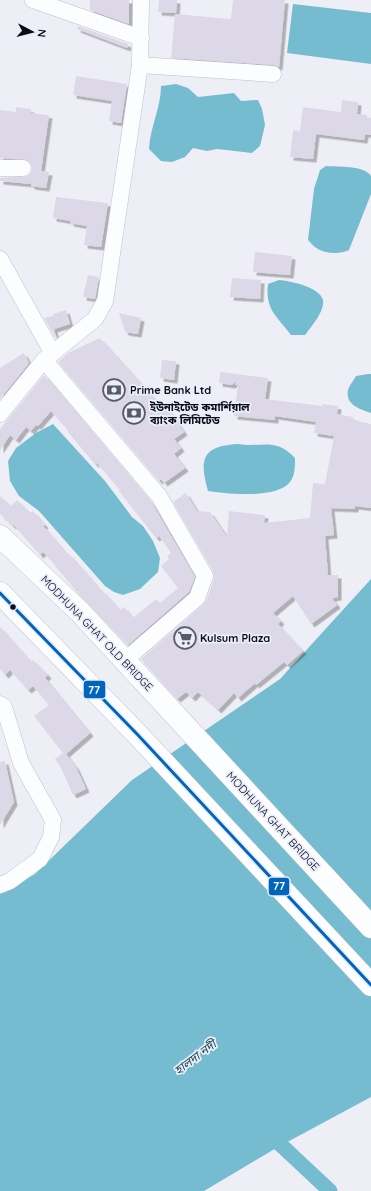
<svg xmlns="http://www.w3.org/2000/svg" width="371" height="1191" font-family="Quicksand,'Noto Sans Bengali',sans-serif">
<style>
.water{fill:#75bcd0}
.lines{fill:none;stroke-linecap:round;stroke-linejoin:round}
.canal{stroke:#75bcd0;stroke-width:15}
.building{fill:#ddd8e8;filter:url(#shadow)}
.minor-casing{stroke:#bfc0c9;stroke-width:17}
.primary-casing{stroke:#bfc0c9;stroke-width:23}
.minor{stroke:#fcfdfe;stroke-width:16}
.primary{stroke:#fcfdfe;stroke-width:22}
.bus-1-casing{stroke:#eaedfa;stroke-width:6}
.bus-1{stroke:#0065bd;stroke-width:3}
.bus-dot{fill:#090b16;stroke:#eaedfa;stroke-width:1.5}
.labels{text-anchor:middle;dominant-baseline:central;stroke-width:3.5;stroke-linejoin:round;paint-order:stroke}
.poi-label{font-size:11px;font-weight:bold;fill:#090b16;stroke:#eaedfa;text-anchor:start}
.street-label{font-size:11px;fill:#090b16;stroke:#eaedfa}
.water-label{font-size:12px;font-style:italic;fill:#1c4753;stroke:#eaedfa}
.line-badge{stroke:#eaedfa;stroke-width:1.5}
.badge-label{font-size:11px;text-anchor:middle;font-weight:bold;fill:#fff}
</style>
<defs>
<filter id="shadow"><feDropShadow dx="3.5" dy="3.5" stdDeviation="0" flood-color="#0004"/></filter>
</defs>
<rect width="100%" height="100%" fill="#eeeff6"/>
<g class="water">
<polygon points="293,4 371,13 371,64 287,53"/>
<path d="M176,84L188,88L198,97L234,93L241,101L258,100L262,109L265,125L260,146L252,153L217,149L207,151L193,148L185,157L172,162L161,161L149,149C150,127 161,108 161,86Z"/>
<path d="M326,166C338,167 364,165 371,176V194L349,250C341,254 326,254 318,249C314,247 311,243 308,240L314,189L320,170Z"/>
<path d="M279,280C290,281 320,287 323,300C325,311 311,327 305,335H291C277,316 265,310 268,284Z"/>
<path d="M368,374H371V413C360,409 345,405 348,390C349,386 354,380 356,376Z"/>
<polygon points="53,424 105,481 132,517 143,526 153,541 160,558 158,572 140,589 123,595 114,592 105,586 39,511 19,496 10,481 8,461 16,448 36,433"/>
<path d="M238,444C262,448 275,437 295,458C295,466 295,476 290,482C277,499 227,494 208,491C199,459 202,446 238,444Z"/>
<polygon points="371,579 371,1097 278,1147 204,1191 0,1191 0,894 35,874 132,780 280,679"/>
</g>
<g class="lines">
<polyline class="canal" points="266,1131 330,1191"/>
</g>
<g class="building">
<polygon points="90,0 129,0 129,24 90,10"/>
<polygon points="159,0 177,0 176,13 158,12"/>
<polygon points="233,0 285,0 279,67 274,65 171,58 175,14 231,19"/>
<polygon points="78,26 128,44 127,48 77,29"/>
<polygon points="76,76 127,84 121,123 109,121 112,101 73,95"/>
<polygon points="342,100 358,102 357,114 367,115 367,118 371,118 371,135 365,134 364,140 316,134 313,159 290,157 293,130 300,131 303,107 341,112"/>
<polygon points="16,107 31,109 30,113 49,115 41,171 49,172 46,188 31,186 31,184 0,181 0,178 27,176 31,173 32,168 31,164 27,160 0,158 0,110 16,112"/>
<polygon points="56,197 108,203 101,247 84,245 87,226 70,223 71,221 53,218"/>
<polygon points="255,252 292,256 290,275 253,272"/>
<polygon points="88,275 99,277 95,299 83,297"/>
<polygon points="232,278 261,280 260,299 230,297"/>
<polygon points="66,310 70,324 54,329 56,337 55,337 44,318 53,316 53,314"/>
<polygon points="119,313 141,318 138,334 125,332"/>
<polygon points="100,338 167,412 169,410 184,432 174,439 181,448 174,454 185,468 164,483 161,479 159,481 58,362 68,353"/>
<polygon points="24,353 29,363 0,399 0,368"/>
<polygon points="162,360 176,361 174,380 160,378"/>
<polygon points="220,372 268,378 265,399 322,406 322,404 338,406 337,414 353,417 353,420 371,424 371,508 355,506 355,509 331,508 334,535 325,536 328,575 338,575 338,597 332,598 337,605 311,624 293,596 273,613 281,621 278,624 303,651 287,665 284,662 256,685 255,683 238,698 234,693 218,710 198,692 192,698 186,692 177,699 141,659 203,605 206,601 214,579 213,571 173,502 186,493 197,511 210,512 227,537 229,511 265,515 264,523 310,518 313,483 325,484 334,436 314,433 316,422 275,416 275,420 234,416 238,385 235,385 236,381 232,385 219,383"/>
<polygon points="44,375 153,505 195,577 189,592 128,645 78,593 48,557 43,552 40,555 14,525 13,526 0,514 0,496 11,506 17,500 30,513 33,511 45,525 43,526 68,555 69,554 85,572 101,591 102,590 120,610 124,607 133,618 156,599 160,603 178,588 161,566 169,559 167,556 171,553 159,536 156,538 119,491 120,490 97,463 95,464 67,431 68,430 51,411 38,426 36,425 31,431 26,427 16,440 10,435 0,450 0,429"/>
<polygon points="0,627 31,662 33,660 48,675 45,678 90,733 66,754 76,767 86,789 73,795 61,768 55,759 63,753 34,716 49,705 33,686 28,690 10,670 5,675 0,669"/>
<polygon points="5,761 14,802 0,825 0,762"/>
</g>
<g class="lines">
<g class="minor-casing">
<g id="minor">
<polyline points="33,0 141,38"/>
<polyline points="140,65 273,74"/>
<polyline points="0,168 23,168"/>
<polyline points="0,259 52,352"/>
<polyline points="44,360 159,496 205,576 197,598 124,661"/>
<polyline points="0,414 44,360 95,319 105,301 140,65 141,0"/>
<polyline points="0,704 4,707 21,763 53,820 51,837 40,859 10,881 0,885"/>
</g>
</g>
<g class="primary-casing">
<g id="primary">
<polyline points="0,536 80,612 371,927"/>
<polyline points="0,593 137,734 371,985"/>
</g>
</g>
<use href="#minor" class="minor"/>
<use href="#primary" class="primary"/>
<g class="bus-1-casing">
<polyline id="bus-1" points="0,593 137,734 371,985"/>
</g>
<use href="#bus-1" class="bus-1"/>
</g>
<defs>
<g id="bank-ring" transform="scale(1.15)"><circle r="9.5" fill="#eaedfa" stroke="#595b64" stroke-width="1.5"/><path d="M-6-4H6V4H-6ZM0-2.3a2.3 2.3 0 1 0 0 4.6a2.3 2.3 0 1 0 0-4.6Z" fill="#595b64"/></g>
<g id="supermarket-ring" transform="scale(1.15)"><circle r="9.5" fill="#eaedfa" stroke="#595b64" stroke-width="1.5"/><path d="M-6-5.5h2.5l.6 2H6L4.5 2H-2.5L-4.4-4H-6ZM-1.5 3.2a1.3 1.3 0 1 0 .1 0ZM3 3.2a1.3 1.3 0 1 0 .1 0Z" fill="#595b64"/></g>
</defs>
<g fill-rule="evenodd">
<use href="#bank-ring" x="114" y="390"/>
<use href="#bank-ring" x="134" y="413"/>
<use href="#supermarket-ring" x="185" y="638"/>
</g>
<circle class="bus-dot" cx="13" cy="607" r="3.5"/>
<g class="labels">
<g class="poi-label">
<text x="130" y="390">Prime Bank Ltd</text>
<text x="150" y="407">ইউনাইটেড কমার্শিয়াল<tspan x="150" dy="13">ব্যাংক লিমিটেড</tspan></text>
<text x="200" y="638">Kulsum Plaza</text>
</g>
<g class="street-label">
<text transform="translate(97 633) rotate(46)">MODHUNA GHAT OLD BRIDGE</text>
<text transform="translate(273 821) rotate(47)">MODHUNA GHAT BRIDGE</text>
</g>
<g class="water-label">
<text transform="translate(195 1057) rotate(-37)">হালদা নদী</text>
</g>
</g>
<g class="line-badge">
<rect x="83" y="680" width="23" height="19" rx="4" fill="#0065bd"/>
<rect x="268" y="877" width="22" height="19" rx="4" fill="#0065bd"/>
</g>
<g class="badge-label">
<text x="94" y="694">77</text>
<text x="279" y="890">77</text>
</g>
<g transform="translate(32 32) rotate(97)" stroke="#eaedfa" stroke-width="3" paint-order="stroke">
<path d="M0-3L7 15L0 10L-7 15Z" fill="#090b16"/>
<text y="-6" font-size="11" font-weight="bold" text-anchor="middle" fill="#090b16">N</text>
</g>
</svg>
